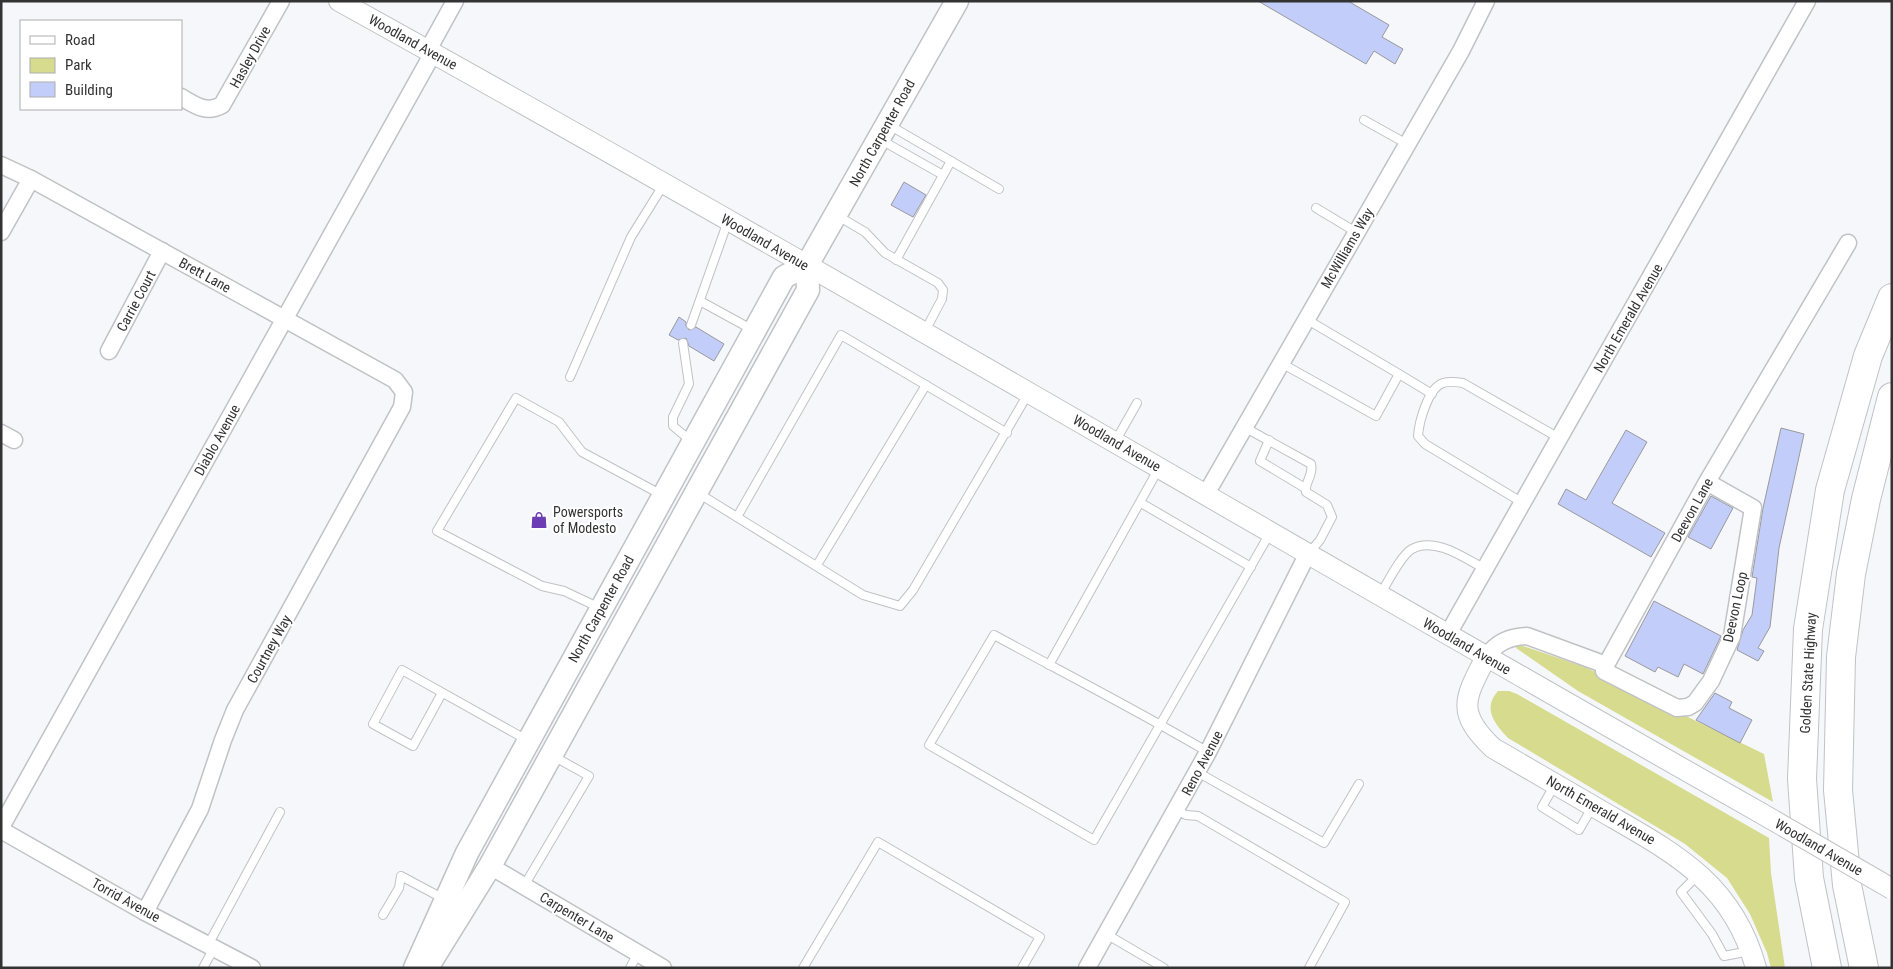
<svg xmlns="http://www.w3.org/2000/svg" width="1893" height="969" font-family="'Roboto Condensed',sans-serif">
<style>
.green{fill:#d6db8d}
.building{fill:#c2cef9;stroke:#99999c}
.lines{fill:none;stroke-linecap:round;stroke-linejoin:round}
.service-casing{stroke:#c1c2c5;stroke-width:10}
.minor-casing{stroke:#c1c2c5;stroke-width:19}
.tertiary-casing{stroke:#c1c2c5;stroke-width:22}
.secondary-casing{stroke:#c1c2c5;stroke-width:25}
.motorway-casing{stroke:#c1c2c5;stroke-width:30}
.service{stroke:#fff;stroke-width:8}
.minor{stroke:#fff;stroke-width:16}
.tertiary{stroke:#fff;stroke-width:20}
.secondary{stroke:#fff;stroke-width:22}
.motorway{stroke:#fff;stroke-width:28}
.tertiary-bridge-casing{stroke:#c1c2c5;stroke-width:22;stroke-linecap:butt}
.tertiary-bridge{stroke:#fff;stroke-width:20}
.labels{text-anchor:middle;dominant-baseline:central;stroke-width:4;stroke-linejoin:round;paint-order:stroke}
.street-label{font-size:14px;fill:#333334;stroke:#fff}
.poi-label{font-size:14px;fill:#333334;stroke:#fff;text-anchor:start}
</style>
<rect width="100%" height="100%" fill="#f6f7fa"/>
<g class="green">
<polygon points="1517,644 1585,667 1764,754 1773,802 1578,691 1516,648"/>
<path d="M1498,691H1509L1517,694L1769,838L1771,873L1785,968H1771L1767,953L1750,914L1727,878L1685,844L1508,738C1495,724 1482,709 1498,691Z"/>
</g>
<g class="building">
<polygon points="1258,1 1348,1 1389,25 1382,37 1403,49 1395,64 1374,51 1366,64"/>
<polygon points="904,182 926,195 913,217 891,205"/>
<polygon points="679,317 686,322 686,326 689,330 696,327 724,344 714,361 689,346 686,338 678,340 669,335"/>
<polygon points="1781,428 1804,434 1779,548 1770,627 1758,648 1764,651 1758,661 1737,650 1743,630 1752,615 1757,578 1752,577 1763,508"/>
<polygon points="1626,430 1647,442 1612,503 1665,533 1651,557 1558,504 1566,489 1586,500"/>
<polygon points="1711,496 1733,508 1711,549 1688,537"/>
<polygon points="1654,601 1721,636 1703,674 1684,664 1678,677 1658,667 1655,672 1625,656"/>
<polygon points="1715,693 1732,702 1729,708 1752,720 1740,743 1696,720"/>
</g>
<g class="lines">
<g class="service-casing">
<g id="service">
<polyline points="1364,120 1407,144"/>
<polyline points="889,125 999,189"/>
<polyline points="881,140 943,175"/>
<polyline points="1316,208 1356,232"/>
<polyline points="838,216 865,232 885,253 938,283 943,290 942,299 925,331"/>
<polyline points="896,260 951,161"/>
<polyline points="700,301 753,330"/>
<polyline points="691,325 728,221"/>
<polyline points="683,343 689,384 673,417 673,426 691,441"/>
<polyline points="1281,363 1376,416 1399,374 1306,319"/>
<polyline points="1399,374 1432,394"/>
<polyline points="570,377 631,237 664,184"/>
<path d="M1244,427L1311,464C1314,476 1304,482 1306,492L1327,505L1332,517L1320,540L1309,553"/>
<polyline points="1269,440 1260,461 1305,488"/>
<polyline points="1115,442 1137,403"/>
<polyline points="698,493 863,595 900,606 913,590 1028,394"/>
<polyline points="1141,503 1251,567"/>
<path d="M1523,503L1425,444L1418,436C1419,422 1428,388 1443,383C1449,381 1457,382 1463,383L1559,438"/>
<polyline points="737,517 841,335 1007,433"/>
<polyline points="817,565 926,385"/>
<path d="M1381,593C1388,582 1401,555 1412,549C1435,536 1466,559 1485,569"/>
<polyline points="600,608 564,591 542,586 437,531 516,398 559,422 582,452 662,495"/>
<polyline points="1049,665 1159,468"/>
<polyline points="442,693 413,746 373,724 402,670 527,740"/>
<path d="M1208,752C1138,711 1066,674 994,635L929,745L1094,840L1270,533"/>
<polyline points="1197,772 1324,843 1359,784"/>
<polyline points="1554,786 1542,807 1579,830 1593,806"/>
<polyline points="1176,810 1186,815 1198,816 1345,902 1309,968"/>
<polyline points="1698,875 1681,892 1712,934 1724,956 1750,951"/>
<polyline points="524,886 589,776 553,756"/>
<polyline points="383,915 399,888 401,876 444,899"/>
<polyline points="1106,934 1164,968"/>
<polyline points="208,945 280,812"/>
<polyline points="203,968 214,948"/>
<polyline points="630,968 638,953"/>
<polyline points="803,968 878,842 1040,937 1022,968"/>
</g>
</g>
<g class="minor-casing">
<g id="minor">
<polyline points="428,50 455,1"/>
<path d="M181,97C195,105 206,114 222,105L281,1"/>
<polyline points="1,165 31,179 395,380 404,392 402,407 235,710 223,740 200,809 145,912"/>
<polyline points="1,232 31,179"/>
<polyline points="109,351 162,251"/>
<polyline points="1,433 14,440"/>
<polyline points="1707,482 1753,508 1732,636 1711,681 1695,703 1688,707 1677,708 1604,671 1606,665 1707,482 1848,243"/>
<polyline points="1206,494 1461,51 1486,1"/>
<polyline points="1448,634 1807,1"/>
<path d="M1486,657C1497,642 1509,637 1527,636L1606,665"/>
<polyline points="1,827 433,53"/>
<polyline points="1,830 145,912 252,968"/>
<polyline points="490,866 663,968"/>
<polyline points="1087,968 1208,752 1308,553"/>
</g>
</g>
<g class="tertiary-casing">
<g id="tertiary">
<path d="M339,1C816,265 1285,544 1759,812"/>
<path d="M1486,657C1465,698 1455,712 1493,748C1528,768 1563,789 1598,809C1670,851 1732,880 1756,968"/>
</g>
</g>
<g class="secondary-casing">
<g id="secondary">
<polyline points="430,963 490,866 808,290 807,265"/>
<polyline points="415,968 467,853 784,277 807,265 957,1"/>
</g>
</g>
<g class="motorway-casing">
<g id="motorway">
<polyline points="1827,968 1809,878 1802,779 1808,629 1830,490 1868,356 1892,298"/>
<polyline points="1864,968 1847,885 1838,790 1841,657 1851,574 1866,499 1892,397"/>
</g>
</g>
<use href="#service" class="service"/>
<use href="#minor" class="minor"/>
<use href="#tertiary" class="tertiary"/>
<use href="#secondary" class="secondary"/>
<use href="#motorway" class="motorway"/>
<g class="tertiary-bridge-casing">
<polyline id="tertiary-bridge" points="1759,812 1892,889"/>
</g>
<use href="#tertiary-bridge" class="tertiary-bridge"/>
</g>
<defs>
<g id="shop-bare" transform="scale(1.35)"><path d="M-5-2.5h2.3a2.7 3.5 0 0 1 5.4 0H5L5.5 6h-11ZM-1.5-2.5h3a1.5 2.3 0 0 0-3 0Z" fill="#6c3db4" stroke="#fff" stroke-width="2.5" paint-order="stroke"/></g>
</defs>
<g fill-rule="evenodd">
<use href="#shop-bare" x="539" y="520"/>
</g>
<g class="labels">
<g class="street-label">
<text transform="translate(413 42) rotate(29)">Woodland Avenue</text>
<text transform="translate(250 57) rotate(-61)">Hasley Drive</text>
<text transform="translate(882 133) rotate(-61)">North Carpenter Road</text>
<text transform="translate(765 242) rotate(30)">Woodland Avenue</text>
<text transform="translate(1347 248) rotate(-60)">McWilliams Way</text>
<text transform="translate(205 275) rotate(29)">Brett Lane</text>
<text transform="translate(136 301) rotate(-62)">Carrie Court</text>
<text transform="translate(1628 318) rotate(-60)">North Emerald Avenue</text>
<text transform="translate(217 440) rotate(-61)">Diablo Avenue</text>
<text transform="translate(1117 443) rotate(30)">Woodland Avenue</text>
<text transform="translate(1692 510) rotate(-61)">Deevon Lane</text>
<text transform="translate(1735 607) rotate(-78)">Deevon Loop</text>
<text transform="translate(601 609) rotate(-61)">North Carpenter Road</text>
<text transform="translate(1467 646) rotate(30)">Woodland Avenue</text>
<text transform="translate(269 649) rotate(-61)">Courtney Way</text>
<text transform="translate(1808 673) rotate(-87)">Golden State Highway</text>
<text transform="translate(1202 763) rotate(-62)">Reno Avenue</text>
<text transform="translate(1601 810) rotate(30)">North Emerald Avenue</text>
<text transform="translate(1819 847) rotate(30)">Woodland Avenue</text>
<text transform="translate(126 900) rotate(29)">Torrid Avenue</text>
<text transform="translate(577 917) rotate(31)">Carpenter Lane</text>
</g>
<g class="poi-label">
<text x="553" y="512">Powersports<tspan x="553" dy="16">of Modesto</tspan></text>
</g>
</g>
<rect width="1893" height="969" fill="none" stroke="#333334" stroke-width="5"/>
<rect x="20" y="20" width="162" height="90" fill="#ffffff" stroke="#adadae"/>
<rect x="30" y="36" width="25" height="8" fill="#ffffff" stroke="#adadae"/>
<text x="65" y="45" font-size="15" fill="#333334">Road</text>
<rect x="30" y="58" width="25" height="15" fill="#d6db8d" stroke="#adadae"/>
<text x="65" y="70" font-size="15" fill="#333334">Park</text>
<rect x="30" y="82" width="25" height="15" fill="#c2cef9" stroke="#adadae"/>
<text x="65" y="95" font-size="15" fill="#333334">Building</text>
</svg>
